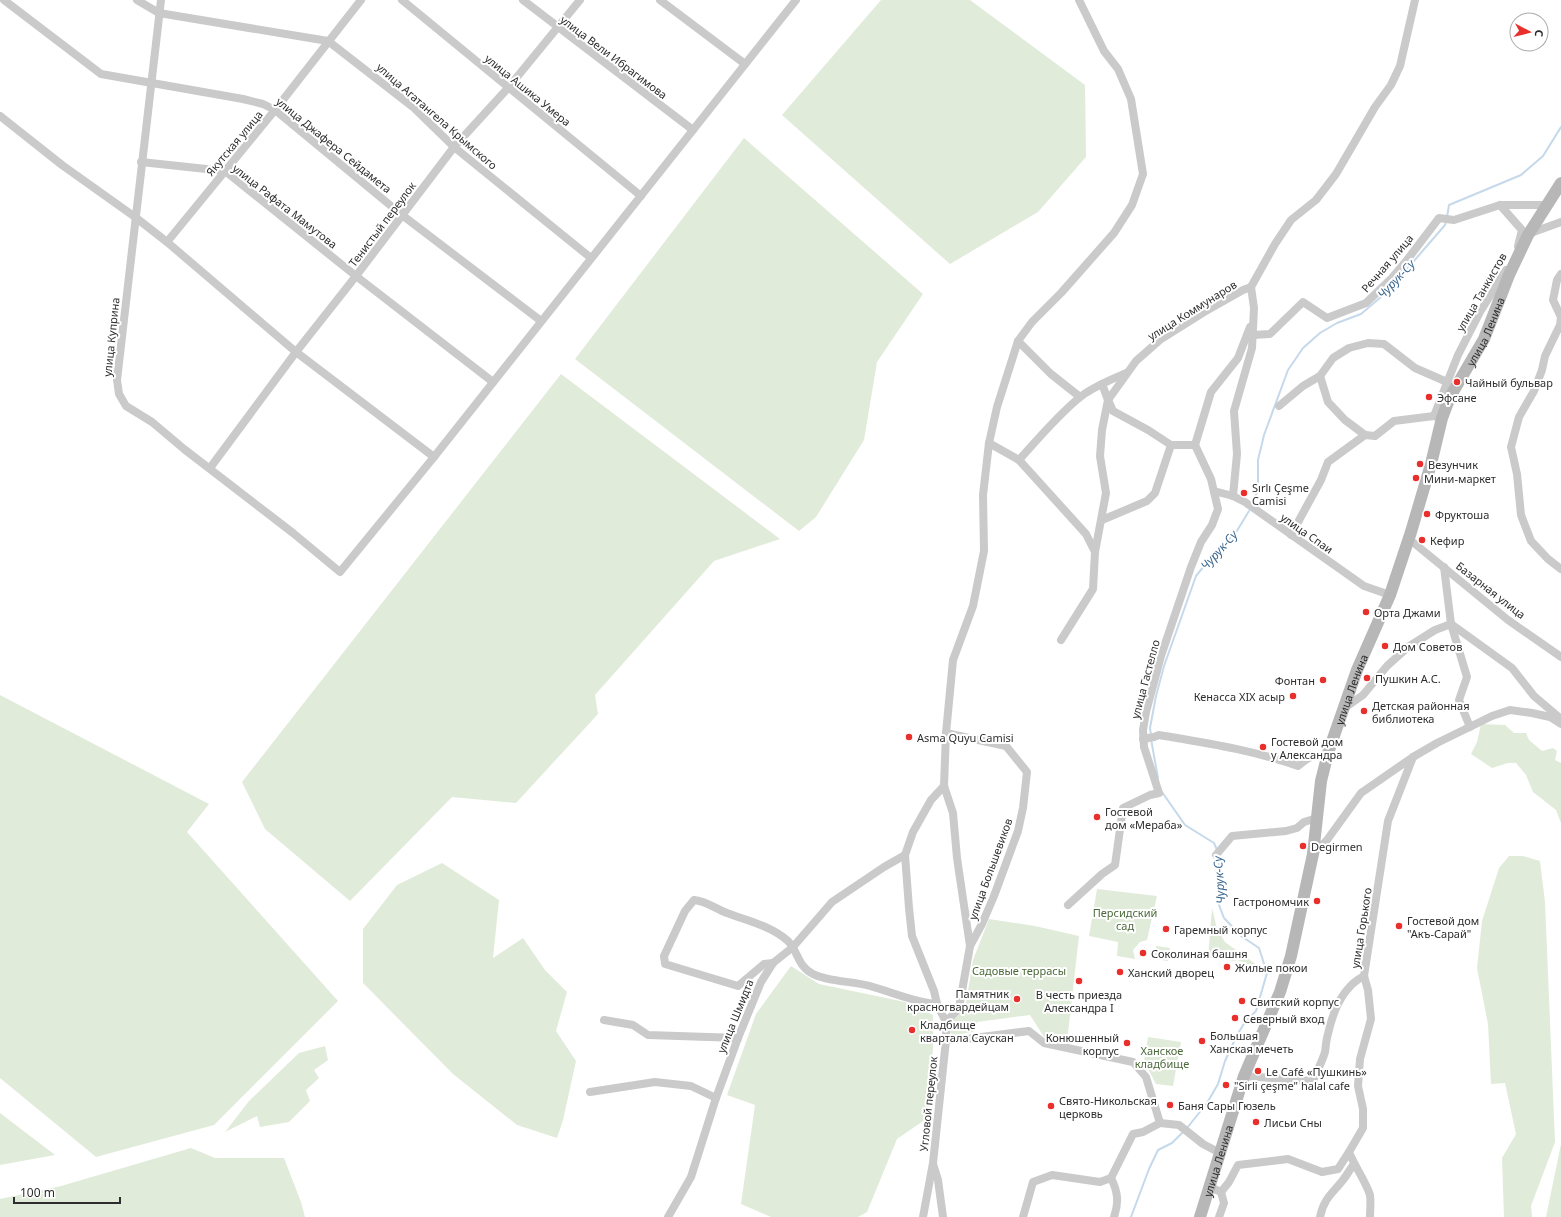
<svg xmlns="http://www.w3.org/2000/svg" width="1561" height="1217" font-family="'Noto Sans',sans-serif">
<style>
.green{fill:#e1ebda}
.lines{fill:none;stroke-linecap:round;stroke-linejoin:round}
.stream{stroke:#c5d9eb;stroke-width:2}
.street{stroke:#cacaca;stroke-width:8}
.secondary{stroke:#b7b7b7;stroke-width:12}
.poi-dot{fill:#e82f2b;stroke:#fff;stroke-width:1.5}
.labels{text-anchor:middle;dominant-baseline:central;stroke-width:4;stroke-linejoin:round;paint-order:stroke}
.street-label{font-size:11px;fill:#2d2d2d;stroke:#fff}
.poi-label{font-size:11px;fill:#2d2d2d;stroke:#fff;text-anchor:start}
.park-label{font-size:11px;fill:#4b693a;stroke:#fff}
.water-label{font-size:12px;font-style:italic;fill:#3a6690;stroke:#fff}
</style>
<rect width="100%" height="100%" fill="#fff"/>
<g class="green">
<polygon points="881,0 970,0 1085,85 1086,157 1038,212 950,264 782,115"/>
<polygon points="744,138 923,294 877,362 864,440 816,517 799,531 575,359"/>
<polygon points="561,374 780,539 714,561 595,695 598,714 516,803 452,797 350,901 265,829 242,782"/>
<polygon points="0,695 209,804 187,832 338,1001 214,1125 96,1157 0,1078"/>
<polygon points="1481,724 1505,725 1514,733 1526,733 1529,740 1542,751 1553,748 1557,751 1555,760 1561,763 1561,823 1556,810 1533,792 1526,775 1516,763 1508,763 1492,768 1471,754 1477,742"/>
<polygon points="1509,856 1523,856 1540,861 1545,902 1555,1142 1531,1206 1532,1217 1504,1217 1502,1158 1516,1134 1505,1083 1491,1084 1488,1024 1477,968 1482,921 1499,868"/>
<polygon points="442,863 499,900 493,958 523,938 545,970 567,992 556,1031 576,1061 563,1120 557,1138 517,1125 453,1074 363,983 363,929 397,885"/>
<polygon points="1097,889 1157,896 1147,940 1140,942 1133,950 1135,959 1117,956 1118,942 1089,936"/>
<path d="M1212,908L1217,929L1225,942L1261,968C1251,968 1245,961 1236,960L1235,961L1208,957Z"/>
<polygon points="989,919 1035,926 1079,936 1067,1042 1044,1037 1030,1015 977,1022 973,1032 955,1035 950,1033 951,1020 966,1003 973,960"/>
<polygon points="1156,946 1170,948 1168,961 1154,959"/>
<polygon points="791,966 819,984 905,1002 933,1015 933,1048 929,1117 897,1139 867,1212 858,1217 771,1217 741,1204 755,1105 727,1095 756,1014"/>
<polygon points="1148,1037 1181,1042 1173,1086 1156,1084 1144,1061"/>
<polygon points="325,1046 328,1060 314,1070 319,1078 306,1090 310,1101 289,1122 260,1127 257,1116 225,1132 249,1101 299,1053"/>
<polygon points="0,1113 55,1155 0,1165"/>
<polygon points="1561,1144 1561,1217 1546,1217"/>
<polygon points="191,1148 215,1158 284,1158 301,1202 305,1217 0,1217 0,1199 61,1186"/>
</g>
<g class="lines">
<g class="stream">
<polyline points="1447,217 1449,205 1521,175 1543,156 1561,127"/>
<polyline points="1253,502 1258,490 1258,460 1264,435 1288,370 1303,348 1320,333 1337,323 1361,314 1388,291 1445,225 1446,222"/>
<polyline points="1151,735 1150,728 1156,696 1164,666 1196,576 1217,550 1235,534 1249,511"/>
<polyline points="1151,739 1158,778"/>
<polyline points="1162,792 1185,825 1214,843 1217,850"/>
<polyline points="1187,1128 1207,1103 1218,1084 1225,1061 1237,1035 1245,1022 1256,1011 1267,973 1259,948 1241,936 1224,918 1219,905 1219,856"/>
<polyline points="1131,1217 1149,1169 1158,1150 1172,1143 1184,1131"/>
</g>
<g class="street">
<polyline points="4,0 101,74 243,99 263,104 275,110 402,215 541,321"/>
<polyline points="137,0 159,13 328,41 413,107 454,147 591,258"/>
<polyline points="161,0 117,380 119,394 126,406 152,422 184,449 293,533 340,572 434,457 796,0"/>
<polyline points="402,0 641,196"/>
<polyline points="523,0 693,130"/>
<polyline points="660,0 745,64"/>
<polyline points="0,116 62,165 135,217 167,242 296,352 434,457"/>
<polyline points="141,162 225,171 356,276 493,382"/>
<polyline points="1500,205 1522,230 1518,246"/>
<polyline points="1528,234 1561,222"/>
<polyline points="167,242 275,110 361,0"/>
<polyline points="1561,274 1557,280 1553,300 1561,317 1560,325 1545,356 1542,370 1534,391 1519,417 1511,447 1517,474 1521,515 1531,541 1548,559 1561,569"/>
<polyline points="1253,335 1270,334 1303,302 1327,318 1366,303 1391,279 1407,260 1439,218 1454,220 1500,205 1546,205"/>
<polyline points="1018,341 1051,374 1080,397"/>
<polyline points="1320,376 1328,402 1345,420 1365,435"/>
<polyline points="1102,384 1108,400 1113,411 1148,430 1171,445 1195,445"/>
<polyline points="1279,406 1303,386 1320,376 1333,358 1349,348 1368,343 1384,344 1415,368 1447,382"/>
<polyline points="1434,416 1458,355 1480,312 1506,270"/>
<polyline points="989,443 1019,460 1086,534 1095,552"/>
<polyline points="1195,445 1211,392 1238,358 1250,327"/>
<path d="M1019,460C1038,439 1057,416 1079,398C1092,387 1111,380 1126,373"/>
<polyline points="210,468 296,352 356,276 454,147 508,88 580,0"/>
<polyline points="1214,491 1233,496 1245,502 1364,586 1390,595"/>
<polyline points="1233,496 1237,454 1234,411 1252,348 1254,308 1251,287 1275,244 1291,220 1316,200 1336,174 1375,107 1391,85 1400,66 1415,0"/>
<polyline points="1102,520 1147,501 1155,493 1171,445"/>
<polyline points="1291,535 1321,480 1328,462 1365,435 1375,436 1394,421 1434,416 1440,418"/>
<polyline points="1409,539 1508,620 1561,657"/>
<polyline points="1444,567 1451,624 1467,677 1459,700 1470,727"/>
<polyline points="1061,640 1093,589 1095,552 1106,493 1100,456 1102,430 1108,400 1136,361 1161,339 1204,312 1243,290 1251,287"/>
<polyline points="1343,709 1363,695 1387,666 1408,647 1435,630 1451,624 1512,668 1534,696 1561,719"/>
<polyline points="946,733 1006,746 1027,772 1023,808 1018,831 994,896 982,924 970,946"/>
<path d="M1143,739L1154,737L1159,735C1206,743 1253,750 1298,766C1310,756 1312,754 1327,758"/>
<polyline points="944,786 931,800 913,832 905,855 909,908 912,936 934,991 937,1004 946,1022"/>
<polyline points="1313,854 1327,840 1361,793 1413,757 1437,743 1492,716 1510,710 1532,713 1550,717 1561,724"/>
<polyline points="1216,855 1232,836 1286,831 1297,828 1304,822 1317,818"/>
<polyline points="1068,905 1102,874 1115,865 1123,808 1150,795 1159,793 1144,747 1143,730 1146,712 1161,656 1191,567 1201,542 1212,525 1218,509 1211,479 1195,445"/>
<path d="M773,963L764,964L738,986L665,964L664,956L685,911L694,900C706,901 716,909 727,913C748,921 771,926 788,941C798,951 798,967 813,974C828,982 853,981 870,986C892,992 913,1002 937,1004"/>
<polyline points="604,1020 633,1025 648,1035 738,1038"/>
<polyline points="946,1040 966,1039 1029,1031 1044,1043 1133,1062 1146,1077 1160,1123"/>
<path d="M1244,1076L1313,1081C1317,1071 1322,1062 1325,1052C1326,1046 1326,1040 1328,1034C1333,1011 1342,987 1364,976"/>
<polyline points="590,1092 655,1082 691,1086 716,1098"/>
<polyline points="1160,1123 1179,1125 1203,1144 1220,1153"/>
<polyline points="933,1164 938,1180 943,1217"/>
<path d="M1111,1178C1118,1192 1119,1202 1114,1217"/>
<polyline points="1210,1187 1221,1192 1224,1203 1219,1217"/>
<polyline points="1221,1192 1229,1182 1238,1165 1288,1159 1322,1172 1338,1169 1349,1152"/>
<polyline points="668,1217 691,1177 716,1098 738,1038 761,982 773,963 793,947 832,902 884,867 905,855"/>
<polyline points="923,1217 933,1163 946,1040 946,1022 959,1008 970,946 957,858 953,813 944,786 946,733 953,660 973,606 984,551 983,495 989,443 997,407 1018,341 1032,322 1061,293 1114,233 1132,205 1143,174 1131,99 1118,69 1104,51 1079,0"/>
<polyline points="1023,1217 1033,1182 1052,1175 1100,1182 1111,1178 1133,1134 1143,1132 1160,1123"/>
<path d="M1320,1217C1324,1198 1332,1194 1343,1180C1347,1175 1350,1169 1354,1164"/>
<path d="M1370,1217C1370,1210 1371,1202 1370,1195C1365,1180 1355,1167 1349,1152L1363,1128V1109L1358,1086L1360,1059L1371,1019L1368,990L1364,976L1388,821L1413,757"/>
</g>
<path class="secondary" id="s1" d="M1200,1217L1244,1076L1280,992L1291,956L1313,854L1321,781L1328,753L1357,670L1390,595L1411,532L1431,464L1442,418L1450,397L1484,339L1509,275L1528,235L1561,183"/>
</g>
<g class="poi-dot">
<circle cx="1457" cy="382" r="4"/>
<circle cx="1429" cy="397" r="4"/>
<circle cx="1420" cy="464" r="4"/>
<circle cx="1416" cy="478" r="4"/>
<circle cx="1244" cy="493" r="4"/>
<circle cx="1427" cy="514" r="4"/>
<circle cx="1422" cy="540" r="4"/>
<circle cx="1366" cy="612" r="4"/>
<circle cx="1385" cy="646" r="4"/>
<circle cx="1367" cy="678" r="4"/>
<circle cx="1323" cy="680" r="4"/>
<circle cx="1293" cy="696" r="4"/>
<circle cx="1364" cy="711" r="4"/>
<circle cx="909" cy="737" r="4"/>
<circle cx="1263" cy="747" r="4"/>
<circle cx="1097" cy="817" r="4"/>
<circle cx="1303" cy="846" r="4"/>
<circle cx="1317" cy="901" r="4"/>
<circle cx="1399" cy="926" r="4"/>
<circle cx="1166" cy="929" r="4"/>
<circle cx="1143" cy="953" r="4"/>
<circle cx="1227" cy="967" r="4"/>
<circle cx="1120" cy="972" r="4"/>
<circle cx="1079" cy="981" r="4"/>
<circle cx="1017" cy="999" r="4"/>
<circle cx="1242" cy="1001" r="4"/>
<circle cx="1235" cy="1018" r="4"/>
<circle cx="912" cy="1030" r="4"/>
<circle cx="1202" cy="1041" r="4"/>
<circle cx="1127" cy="1043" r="4"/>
<circle cx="1258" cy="1071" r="4"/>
<circle cx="1226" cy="1085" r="4"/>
<circle cx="1170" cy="1105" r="4"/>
<circle cx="1051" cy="1106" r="4"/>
<circle cx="1256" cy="1122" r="4"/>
</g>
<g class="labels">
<g class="street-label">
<text transform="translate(614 57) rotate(37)">улица Вели Ибрагимова</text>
<text transform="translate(528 90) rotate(39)">улица Ашика Умера</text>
<text transform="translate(437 116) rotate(41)">улица Агатангела Крымского</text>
<text transform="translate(234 143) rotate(-50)">Якутская улица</text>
<text transform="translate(334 145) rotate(39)">улица Джафера Сейдамета</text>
<text transform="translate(285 206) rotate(38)">улица Рафата Мамутова</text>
<text transform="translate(382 224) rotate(-53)">Тенистый переулок</text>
<text transform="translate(1387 263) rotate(-49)">Речная улица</text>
<text transform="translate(1481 292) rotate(-60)">улица Танкистов</text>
<text transform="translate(1192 310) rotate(-32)">улица Коммунаров</text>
<text stroke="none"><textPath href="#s1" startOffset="935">улица Ленина</textPath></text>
<text transform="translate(111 337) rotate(-84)">улица Куприна</text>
<text transform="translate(1307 533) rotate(35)">улица Спаи</text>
<text transform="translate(1491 590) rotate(38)">Базарная улица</text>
<text transform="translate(1145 679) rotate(-75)">улица Гастелло</text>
<text stroke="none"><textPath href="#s1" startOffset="551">улица Ленина</textPath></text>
<text transform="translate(990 869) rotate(-70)">улица Большевиков</text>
<text transform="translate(1361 928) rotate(-81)">улица Горького</text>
<text transform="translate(735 1016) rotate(-68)">улица Шмидта</text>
<text transform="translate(928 1104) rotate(-84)">Угловой переулок</text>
<text stroke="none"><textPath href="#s1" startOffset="59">улица Ленина</textPath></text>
</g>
<g class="poi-label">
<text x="1465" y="382">Чайный бульвар</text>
<text x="1437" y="397">Эфсане</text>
<text x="1428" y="464">Везунчик</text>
<text x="1424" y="478">Мини-маркет</text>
<text x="1252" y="487">Sırlı Çeşme<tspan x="1252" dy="13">Camisi</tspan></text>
<text x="1435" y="514">Фруктоша</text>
<text x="1430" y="540">Кефир</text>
<text x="1374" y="612">Орта Джами</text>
<text x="1393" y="646">Дом Советов</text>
<text x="1375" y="678">Пушкин А.С.</text>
<text x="1315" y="680" text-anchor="end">Фонтан</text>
<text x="1285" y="696" text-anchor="end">Кенасса XIX асыр</text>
<text x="1372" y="705">Детская районная<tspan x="1372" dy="13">библиотека</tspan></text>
<text x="917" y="737">Asma Quyu Camisi</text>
<text x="1271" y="741">Гостевой дом<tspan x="1271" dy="13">у Александра</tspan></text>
<text x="1105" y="811">Гостевой<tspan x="1105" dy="13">дом «Мераба»</tspan></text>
<text x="1311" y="846">Degirmen</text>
<text x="1309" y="901" text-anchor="end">Гастрономчик</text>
<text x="1407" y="920">Гостевой дом<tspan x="1407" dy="13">"Акъ-Сарай"</tspan></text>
<text x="1174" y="929">Гаремный корпус</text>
<text x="1151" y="953">Соколиная башня</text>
<text x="1235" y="967">Жилые покои</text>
<text x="1128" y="972">Ханский дворец</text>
<text x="1009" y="993" text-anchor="end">Памятник<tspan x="1009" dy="13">красногвардейцам</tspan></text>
<text x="1079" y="994" text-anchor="middle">В честь приезда<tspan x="1079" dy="13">Александра I</tspan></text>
<text x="1250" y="1001">Свитский корпус</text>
<text x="1243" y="1018">Северный вход</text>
<text x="920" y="1024">Кладбище<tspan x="920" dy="13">квартала Саускан</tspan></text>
<text x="1210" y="1035">Большая<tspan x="1210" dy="13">Ханская мечеть</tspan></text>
<text x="1119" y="1037" text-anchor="end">Конюшенный<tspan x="1119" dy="13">корпус</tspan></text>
<text x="1266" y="1071">Le Café «Пушкинь»</text>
<text x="1234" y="1085">"Sirli çeşme" halal cafe</text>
<text x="1059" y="1100">Свято-Никольская<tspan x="1059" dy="13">церковь</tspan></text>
<text x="1178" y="1105">Баня Сары Гюзель</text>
<text x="1264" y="1122">Лисьи Сны</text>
</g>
<g class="park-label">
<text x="1125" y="912">Персидский<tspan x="1125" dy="13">сад</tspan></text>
<text x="1019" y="970">Садовые террасы</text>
<text x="1162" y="1050">Ханское<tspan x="1162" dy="13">кладбище</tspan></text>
</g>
<g class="water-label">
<text transform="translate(1396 279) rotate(-47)">Чурук-Су</text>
<text transform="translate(1219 550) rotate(-48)">Чурук-Су</text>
<text transform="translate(1219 880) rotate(-94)">Чурук-Су</text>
</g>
</g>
<g transform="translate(1529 32) rotate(97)"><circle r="19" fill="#ffffff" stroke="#ababab"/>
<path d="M0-3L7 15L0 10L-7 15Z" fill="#e82f2b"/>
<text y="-6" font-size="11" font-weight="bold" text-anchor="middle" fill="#2d2d2d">С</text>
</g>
<path d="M14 1197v6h106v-6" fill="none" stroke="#2d2d2d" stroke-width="2"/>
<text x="20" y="1197" font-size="12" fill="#2d2d2d" stroke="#ffffff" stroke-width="3" paint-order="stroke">100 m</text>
</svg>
